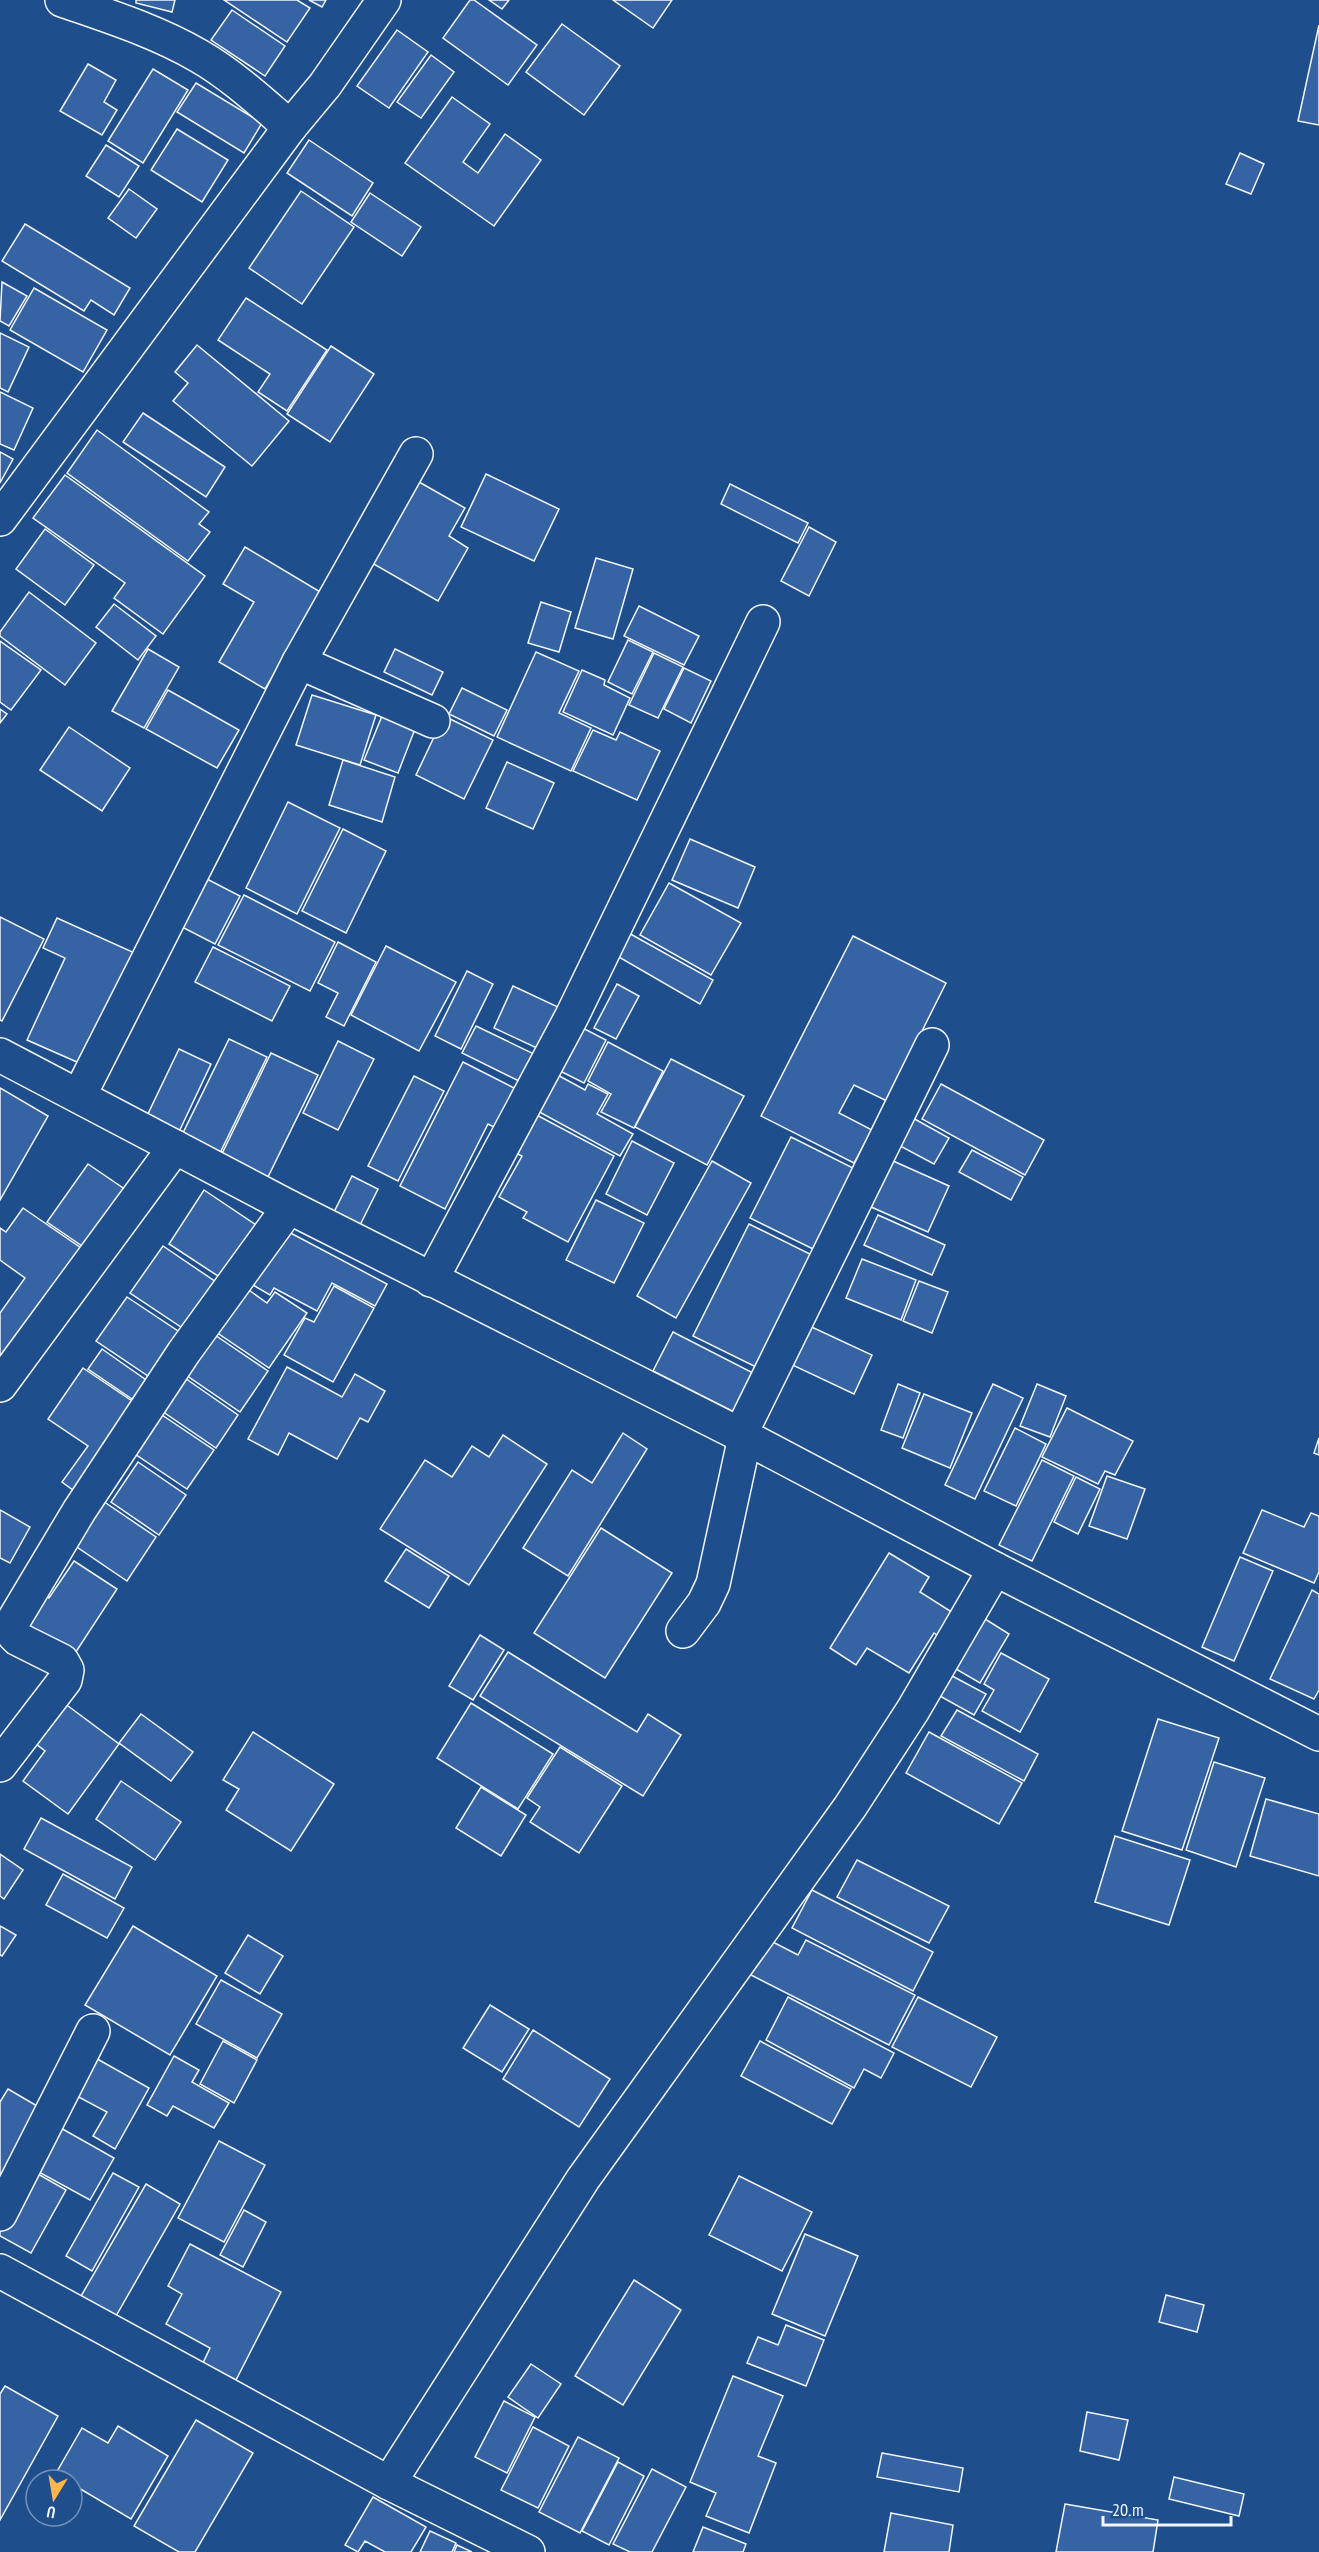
<svg xmlns="http://www.w3.org/2000/svg" width="1319" height="2552" font-family="'PT Sans Narrow',sans-serif">
<style>
.building{fill:#3563a3;stroke:#f2f6ff;stroke-width:1.5}
.lines{fill:none;stroke-linecap:round;stroke-linejoin:round}
.street-casing{stroke:#f2f6ff;stroke-width:36}
.secondary-casing{stroke:#f2f6ff;stroke-width:36}
.street{stroke:#1f4e8c;stroke-width:33}
.secondary{stroke:#1f4e8c;stroke-width:33}
</style>
<rect width="100%" height="100%" fill="#1f4e8c"/>
<g class="building">
<polygon points="136,0 175,0 172,12 136,3"/>
<polygon points="224,0 297,0 310,8 287,42"/>
<polygon points="309,0 326,0 322,7"/>
<polygon points="470,0 474,0 537,45 508,85 443,38"/>
<polygon points="489,0 509,0 502,9"/>
<polygon points="613,0 672,0 653,28"/>
<polygon points="232,10 285,46 265,76 211,40"/>
<polygon points="562,24 620,66 584,115 526,72"/>
<polygon points="1319,25 1319,125 1298,121"/>
<polygon points="397,30 428,52 389,108 357,86"/>
<polygon points="431,55 454,72 421,118 397,102"/>
<polygon points="88,64 116,80 104,102 117,110 102,135 60,111"/>
<polygon points="153,69 188,90 143,163 108,141"/>
<polygon points="196,83 262,123 244,153 177,112"/>
<polygon points="452,97 490,124 463,162 478,173 505,134 541,160 494,226 405,163"/>
<polygon points="177,129 228,160 202,202 151,170"/>
<polygon points="309,140 373,183 352,216 287,173"/>
<polygon points="106,145 139,166 119,197 86,176"/>
<polygon points="1240,153 1264,164 1251,194 1226,184"/>
<polygon points="129,189 157,209 136,238 108,218"/>
<polygon points="301,191 354,227 302,304 249,268"/>
<polygon points="370,193 421,227 402,256 351,222"/>
<polygon points="25,224 130,288 114,315 91,300 84,311 2,261"/>
<polygon points="2,282 27,296 9,326 0,321"/>
<polygon points="34,288 107,330 83,372 10,330"/>
<polygon points="246,298 327,350 287,411 258,392 270,374 218,340"/>
<polygon points="0,333 29,347 8,392 0,388"/>
<polygon points="197,345 289,421 252,466 173,401 188,383 175,372"/>
<polygon points="331,346 374,374 330,442 287,414"/>
<polygon points="0,392 33,408 14,450 0,444"/>
<polygon points="143,413 225,467 206,497 123,442"/>
<polygon points="97,430 209,512 199,524 210,532 188,561 67,473"/>
<polygon points="0,452 13,459 0,483"/>
<polygon points="486,474 559,509 534,561 461,527"/>
<polygon points="65,475 205,576 163,634 114,598 125,583 33,518"/>
<polygon points="412,478 465,508 449,536 468,548 438,601 365,559"/>
<polygon points="730,484 808,523 798,543 721,504"/>
<polygon points="809,527 836,542 809,596 781,581"/>
<polygon points="45,529 94,565 65,605 16,569"/>
<polygon points="245,547 322,593 265,689 219,662 254,602 223,584"/>
<polygon points="596,558 633,569 613,639 575,628"/>
<polygon points="29,592 96,643 65,685 0,636 0,632"/>
<polygon points="541,602 571,612 559,652 528,643"/>
<polygon points="114,604 156,636 138,660 96,627"/>
<polygon points="639,606 699,636 684,665 624,636"/>
<polygon points="628,640 653,652 632,694 608,682"/>
<polygon points="0,641 41,670 11,710 0,702"/>
<polygon points="148,649 179,667 144,728 112,711"/>
<polygon points="395,649 443,672 432,695 384,672"/>
<polygon points="536,652 579,671 559,713 591,728 571,771 497,737"/>
<polygon points="654,653 683,667 658,718 629,705"/>
<polygon points="684,668 711,681 691,723 664,709"/>
<polygon points="582,670 605,680 604,685 630,698 613,735 563,712"/>
<polygon points="462,688 507,710 494,736 449,714"/>
<polygon points="168,690 239,730 217,768 146,729"/>
<polygon points="312,695 376,715 360,765 296,745"/>
<polygon points="0,709 7,714 0,723"/>
<polygon points="382,716 415,729 398,773 364,760"/>
<polygon points="444,716 493,740 464,799 416,775"/>
<polygon points="69,727 130,768 102,811 40,770"/>
<polygon points="593,730 616,740 620,732 660,751 637,800 573,771"/>
<polygon points="343,760 395,777 382,822 329,805"/>
<polygon points="507,762 554,783 533,829 486,808"/>
<polygon points="288,802 340,828 297,914 246,888"/>
<polygon points="343,829 386,851 346,933 302,911"/>
<polygon points="690,839 755,867 738,908 672,880"/>
<polygon points="205,878 240,896 215,944 180,926"/>
<polygon points="669,883 741,923 711,975 640,935"/>
<polygon points="244,895 335,942 310,991 218,945"/>
<polygon points="0,917 44,939 2,1021 0,1020"/>
<polygon points="57,918 137,954 86,1066 27,1040 65,958 43,948"/>
<polygon points="618,927 713,980 700,1004 605,949"/>
<polygon points="853,936 946,983 887,1101 854,1085 839,1113 872,1130 854,1163 761,1116"/>
<polygon points="338,942 376,962 344,1026 326,1017 338,993 318,983"/>
<polygon points="386,946 456,982 419,1051 351,1015"/>
<polygon points="213,947 290,986 272,1021 195,982"/>
<polygon points="467,971 493,984 461,1049 435,1036"/>
<polygon points="617,984 639,996 616,1039 594,1028"/>
<polygon points="513,986 558,1007 539,1049 494,1028"/>
<polygon points="573,1023 606,1040 584,1083 550,1066"/>
<polygon points="476,1026 536,1055 523,1083 462,1053"/>
<polygon points="229,1039 267,1057 218,1157 180,1139"/>
<polygon points="338,1041 374,1059 338,1130 303,1113"/>
<polygon points="608,1042 663,1071 634,1128 601,1112 611,1094 588,1081"/>
<polygon points="179,1049 211,1064 177,1136 145,1120"/>
<polygon points="271,1053 318,1075 264,1185 217,1164"/>
<polygon points="671,1059 744,1096 707,1165 635,1127"/>
<polygon points="463,1062 518,1090 498,1129 488,1124 445,1209 400,1186"/>
<polygon points="552,1072 585,1090 588,1084 608,1094 597,1114 633,1134 620,1156 532,1108"/>
<polygon points="414,1076 444,1091 398,1181 368,1166"/>
<polygon points="941,1084 1044,1140 1025,1175 922,1119"/>
<polygon points="0,1088 48,1116 0,1200"/>
<polygon points="531,1112 614,1156 568,1242 523,1218 527,1212 499,1197 522,1156 510,1150"/>
<polygon points="902,1112 949,1138 934,1164 887,1139"/>
<polygon points="791,1137 855,1169 815,1250 750,1218"/>
<polygon points="632,1141 674,1163 647,1215 606,1194"/>
<polygon points="972,1150 1023,1177 1011,1200 959,1172"/>
<polygon points="882,1156 949,1186 928,1232 862,1203"/>
<polygon points="712,1161 751,1183 676,1318 637,1296"/>
<polygon points="88,1164 126,1190 85,1248 47,1222"/>
<polygon points="352,1176 378,1189 359,1227 333,1214"/>
<polygon points="204,1190 256,1225 221,1278 169,1244"/>
<polygon points="596,1200 644,1223 614,1283 566,1260"/>
<polygon points="23,1208 84,1250 0,1369 0,1313 25,1278 0,1260 0,1228 6,1232"/>
<polygon points="878,1215 945,1245 932,1275 864,1245"/>
<polygon points="749,1224 812,1255 756,1367 693,1336"/>
<polygon points="283,1229 387,1284 375,1306 332,1283 317,1311 274,1288 270,1295 253,1285"/>
<polygon points="163,1246 219,1284 187,1331 130,1293"/>
<polygon points="862,1259 916,1280 901,1320 846,1298"/>
<polygon points="919,1281 948,1292 932,1333 903,1321"/>
<polygon points="334,1286 374,1308 333,1382 284,1355 305,1318 314,1322"/>
<polygon points="246,1288 267,1303 275,1292 307,1313 269,1368 216,1332"/>
<polygon points="127,1297 184,1335 154,1380 96,1341"/>
<polygon points="803,1323 872,1355 854,1394 786,1362"/>
<polygon points="673,1332 757,1375 738,1414 653,1371"/>
<polygon points="212,1333 268,1371 240,1412 183,1373"/>
<polygon points="102,1349 149,1382 135,1401 88,1369"/>
<polygon points="287,1367 342,1397 355,1374 385,1391 368,1422 360,1418 337,1459 289,1433 278,1455 248,1439"/>
<polygon points="83,1368 138,1405 77,1493 62,1482 88,1446 48,1419"/>
<polygon points="182,1376 238,1415 216,1448 159,1409"/>
<polygon points="898,1384 920,1393 903,1438 881,1430"/>
<polygon points="993,1384 1023,1398 975,1499 945,1485"/>
<polygon points="1037,1384 1066,1396 1050,1437 1020,1426"/>
<polygon points="924,1394 972,1413 950,1468 902,1448"/>
<polygon points="1067,1408 1133,1441 1115,1475 1105,1471 1098,1484 1042,1457"/>
<polygon points="156,1411 214,1450 187,1489 129,1450"/>
<polygon points="1015,1428 1046,1444 1016,1506 984,1491"/>
<polygon points="623,1433 647,1449 568,1576 523,1548 572,1470 592,1483"/>
<polygon points="503,1435 547,1464 469,1585 380,1529 425,1460 452,1477 472,1446 489,1457"/>
<polygon points="1319,1438 1319,1455 1314,1453"/>
<polygon points="1042,1460 1074,1476 1032,1561 999,1545"/>
<polygon points="138,1462 186,1495 159,1535 111,1502"/>
<polygon points="1107,1476 1145,1489 1127,1539 1089,1526"/>
<polygon points="1076,1477 1100,1489 1078,1534 1054,1522"/>
<polygon points="100,1499 156,1537 127,1581 71,1543"/>
<polygon points="0,1510 30,1527 10,1563 0,1558"/>
<polygon points="1262,1510 1304,1527 1311,1513 1319,1516 1319,1572 1314,1583 1243,1553"/>
<polygon points="601,1528 672,1573 605,1678 534,1633"/>
<polygon points="406,1549 449,1576 429,1608 385,1581"/>
<polygon points="889,1553 929,1577 920,1592 958,1616 943,1639 934,1633 909,1673 867,1648 856,1665 830,1648"/>
<polygon points="1240,1557 1273,1571 1234,1661 1202,1647"/>
<polygon points="74,1561 117,1589 70,1661 16,1626 38,1591 49,1598"/>
<polygon points="1312,1590 1319,1594 1319,1690 1314,1699 1270,1679"/>
<polygon points="974,1612 1009,1634 980,1683 944,1662"/>
<polygon points="480,1635 504,1650 473,1700 449,1686"/>
<polygon points="508,1652 637,1732 648,1714 681,1735 643,1796 480,1696"/>
<polygon points="1001,1653 1049,1679 1020,1732 982,1711 994,1690 984,1684"/>
<polygon points="941,1670 986,1694 974,1715 929,1690"/>
<polygon points="60,1700 119,1744 68,1814 23,1781 45,1751 31,1740"/>
<polygon points="471,1703 553,1754 518,1809 437,1758"/>
<polygon points="957,1710 1038,1754 1024,1781 941,1736"/>
<polygon points="141,1714 193,1752 171,1781 119,1743"/>
<polygon points="1158,1719 1219,1738 1182,1850 1122,1831"/>
<polygon points="253,1732 334,1784 291,1851 226,1810 239,1789 223,1780"/>
<polygon points="929,1732 1022,1783 999,1824 906,1773"/>
<polygon points="560,1747 622,1786 579,1853 530,1822 540,1807 527,1798"/>
<polygon points="1214,1762 1265,1778 1236,1867 1186,1850"/>
<polygon points="121,1781 181,1822 155,1860 96,1819"/>
<polygon points="481,1787 526,1815 501,1856 456,1828"/>
<polygon points="1266,1799 1319,1814 1319,1876 1250,1856"/>
<polygon points="41,1818 132,1867 115,1899 24,1849"/>
<polygon points="1115,1836 1190,1860 1169,1925 1095,1902"/>
<polygon points="0,1854 23,1870 4,1899 0,1896"/>
<polygon points="857,1860 949,1906 929,1943 837,1897"/>
<polygon points="63,1874 124,1908 107,1938 46,1905"/>
<polygon points="812,1890 933,1952 913,1991 792,1928"/>
<polygon points="0,1926 16,1935 2,1956 0,1955"/>
<polygon points="133,1926 217,1976 170,2055 85,2005"/>
<polygon points="248,1935 283,1956 260,1994 225,1973"/>
<polygon points="765,1938 798,1955 806,1940 915,1995 889,2045 747,1973"/>
<polygon points="221,1980 282,2014 257,2058 196,2024"/>
<polygon points="788,1997 894,2053 881,2078 864,2069 854,2088 766,2040"/>
<polygon points="918,1997 997,2037 971,2087 892,2047"/>
<polygon points="490,2005 529,2029 502,2072 463,2048"/>
<polygon points="533,2030 610,2079 579,2127 503,2079"/>
<polygon points="223,2041 257,2060 234,2103 200,2084"/>
<polygon points="760,2041 851,2089 832,2124 741,2076"/>
<polygon points="92,2056 149,2088 115,2149 93,2136 107,2112 71,2093"/>
<polygon points="174,2056 199,2070 192,2082 229,2103 214,2128 173,2106 167,2116 147,2105"/>
<polygon points="8,2089 44,2110 0,2184 0,2102"/>
<polygon points="59,2127 114,2158 90,2200 35,2170"/>
<polygon points="219,2141 265,2165 224,2242 178,2218"/>
<polygon points="31,2170 66,2190 31,2253 0,2236 0,2225"/>
<polygon points="113,2173 139,2187 92,2271 66,2256"/>
<polygon points="739,2176 812,2212 782,2271 709,2235"/>
<polygon points="146,2184 180,2204 112,2323 77,2303"/>
<polygon points="244,2210 266,2222 243,2267 220,2255"/>
<polygon points="805,2234 858,2256 825,2336 772,2314"/>
<polygon points="190,2244 281,2292 236,2380 203,2363 210,2348 166,2324 182,2294 168,2286"/>
<polygon points="634,2280 681,2310 623,2405 575,2376"/>
<polygon points="1166,2295 1204,2305 1197,2332 1159,2322"/>
<polygon points="786,2325 824,2340 806,2386 747,2363 758,2337 778,2345"/>
<polygon points="531,2364 561,2384 538,2418 508,2397"/>
<polygon points="733,2376 783,2396 758,2456 776,2463 749,2533 706,2516 716,2493 690,2482"/>
<polygon points="5,2386 58,2416 0,2520 0,2394"/>
<polygon points="504,2401 535,2417 507,2473 475,2457"/>
<polygon points="1087,2412 1128,2420 1119,2460 1080,2451"/>
<polygon points="196,2420 253,2453 195,2552 179,2552 134,2526"/>
<polygon points="118,2426 168,2456 131,2519 72,2484 72,2480 64,2480 55,2475 82,2428 108,2443"/>
<polygon points="533,2427 569,2446 538,2508 501,2490"/>
<polygon points="578,2437 619,2458 580,2533 539,2512"/>
<polygon points="882,2453 963,2468 959,2492 877,2477"/>
<polygon points="618,2462 644,2476 609,2545 582,2531"/>
<polygon points="652,2469 686,2487 652,2552 630,2552 613,2544"/>
<polygon points="1174,2477 1244,2494 1239,2516 1169,2499"/>
<polygon points="373,2497 426,2527 411,2552 385,2552 365,2541 358,2552 345,2545"/>
<polygon points="1065,2504 1158,2520 1153,2552 1056,2552"/>
<polygon points="891,2513 953,2525 949,2552 884,2552"/>
<polygon points="703,2527 746,2544 743,2552 693,2552"/>
<polygon points="430,2531 456,2543 452,2552 420,2552"/>
<polygon points="457,2545 472,2552 454,2552"/>
</g>
<g class="lines">
<g class="street-casing">
<g id="street">
<path d="M62,0C108,16 156,31 199,56C232,75 261,102 290,127"/>
<polyline points="299,662 433,721"/>
<polyline points="0,1055 289,1207 745,1437 995,1569 1319,1734"/>
<polyline points="79,1096 299,662 416,454"/>
<polyline points="431,1280 572,1016 763,622"/>
<polyline points="0,1385 175,1147"/>
<polyline points="740,1435 932,1045"/>
<polyline points="683,1631 704,1603 713,1584 745,1437"/>
<polyline points="0,1765 65,1680 67,1670 62,1661 18,1639 14,1635 12,1623 79,1511 184,1352 289,1207"/>
<polyline points="0,2214 93,2031"/>
<polyline points="0,2271 389,2483 528,2552"/>
<polyline points="389,2483 583,2179 850,1807 913,1710 995,1569"/>
</g>
</g>
<g class="secondary-casing">
<polyline id="secondary" points="0,519 290,127 325,85 384,0"/>
</g>
<use href="#street" class="street"/>
<use href="#secondary" class="secondary"/>
</g>
<g transform="translate(54 2498) rotate(191)"><circle r="28" fill="#1f4e8c" stroke="#7391ba" stroke-width="1.5"/>
<path d="M0-4.5L10 22L0 15L-10 22Z" fill="#ffb74d"/>
<text y="-9" font-size="16" font-weight="bold" text-anchor="middle" fill="#f2f6ff">U</text>
</g>
<path d="M1103 2516v9h128v-9" fill="none" stroke="#f2f6ff" stroke-width="3"/>
<text x="1112" y="2516" font-size="18" fill="#f2f6ff" stroke="#1f4e8c" stroke-width="4.5" paint-order="stroke">20 m</text>
</svg>
